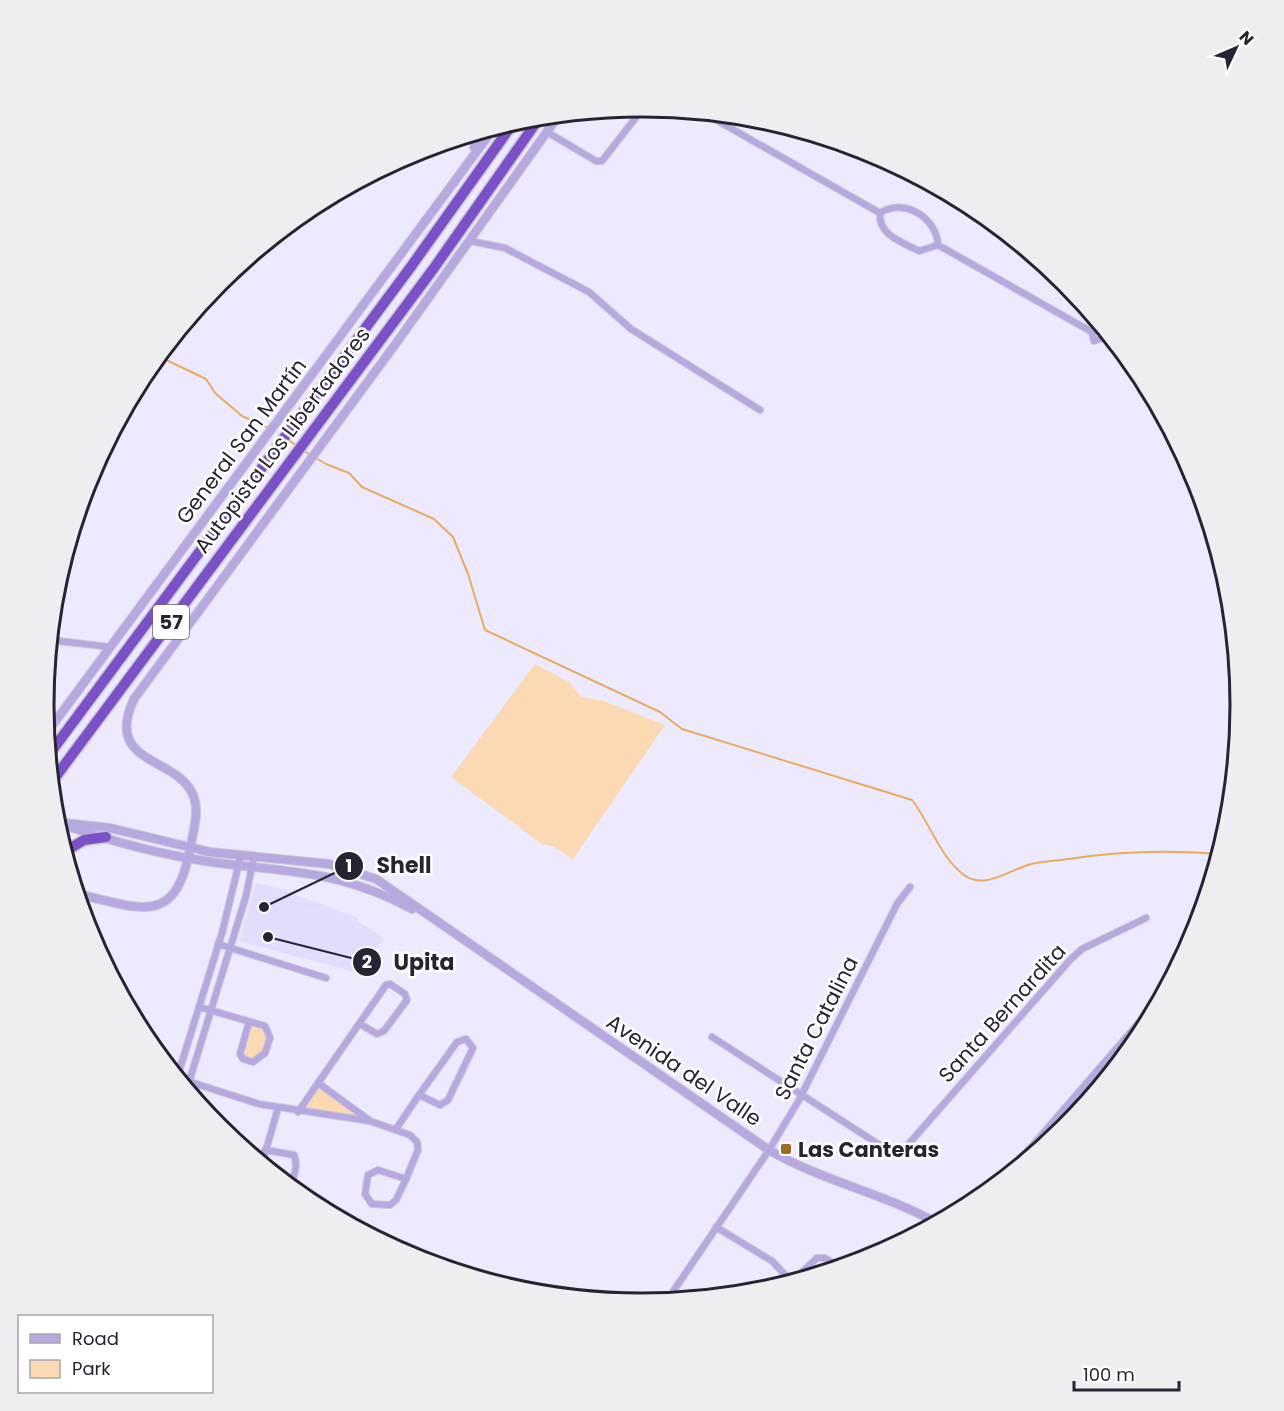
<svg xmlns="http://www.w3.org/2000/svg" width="1284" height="1411" font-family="Poppins,sans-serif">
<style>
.built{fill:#e4dcfd}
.green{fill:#fbd9b2}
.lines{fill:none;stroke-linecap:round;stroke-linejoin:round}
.stream{stroke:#e8ab61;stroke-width:2}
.minor-casing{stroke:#cac6d9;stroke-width:8}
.tertiary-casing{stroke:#cac6d9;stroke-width:10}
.motorway-casing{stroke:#cac6d9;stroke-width:13}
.minor{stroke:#b7a8df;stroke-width:6}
.tertiary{stroke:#b7a8df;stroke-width:8}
.motorway{stroke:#7c51c7;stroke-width:10}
.poi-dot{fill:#a06b23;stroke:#fff;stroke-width:2}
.labels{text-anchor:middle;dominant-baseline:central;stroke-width:5;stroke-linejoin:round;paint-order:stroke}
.shield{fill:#fff;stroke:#68666f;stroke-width:1.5}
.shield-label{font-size:20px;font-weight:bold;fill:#272431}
.street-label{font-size:21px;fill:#272431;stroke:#fff}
.poi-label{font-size:21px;font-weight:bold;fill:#272431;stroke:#fff;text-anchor:start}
.rim{fill:none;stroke:#272431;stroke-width:3}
.leader{fill:none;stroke:#272431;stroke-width:2}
.callout-dot{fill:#272431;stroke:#fff;stroke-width:2}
.mark-label{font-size:18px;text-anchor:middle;font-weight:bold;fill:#fff}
.callout-label{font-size:22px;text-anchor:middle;font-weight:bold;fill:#272431;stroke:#fff;stroke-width:5;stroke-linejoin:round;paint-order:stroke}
</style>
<rect width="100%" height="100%" fill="#eeeafe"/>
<polygon class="built" points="256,883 281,889 358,918 358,921 384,938 359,973 239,941"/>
<g class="green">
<polygon points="535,664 569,682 581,697 601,700 665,725 573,859 552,846 542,844 451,777"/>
<polygon points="254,1026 263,1030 267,1038 264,1051 250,1060 243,1053 250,1027"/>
<polygon points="319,1087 358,1116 303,1109"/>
</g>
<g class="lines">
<g class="stream">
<polyline points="158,356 206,379 215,393 242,416 269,428"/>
<polyline points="287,439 297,446"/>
<path d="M304,451L326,464L349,473L362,487L434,519L453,537L468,574L485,630L660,712L682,729L912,800C930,823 940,857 964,875C984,890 1008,871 1028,865C1041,861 1056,861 1069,859C1120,851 1168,850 1219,854"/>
</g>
<g class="minor-casing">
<g id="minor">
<polyline points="704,113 880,213"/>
<polyline points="547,132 596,161 602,161 644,107"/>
<path d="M880,213C904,197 937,218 938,245"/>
<path d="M880,213C878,235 902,242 919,251L938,245"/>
<polyline points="470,241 505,248 589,292 631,329 760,410"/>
<polyline points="938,245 1092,332 1100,330 1103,338 1094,341 1092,332"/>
<polyline points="50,640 110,647"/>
<polyline points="218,944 326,978"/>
<polyline points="199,1007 265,1026 270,1038 265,1053 253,1062 243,1059 240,1054 249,1022"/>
<polyline points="712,1037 889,1151 899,1151 906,1147 1070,960 1082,949 1146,918"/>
<polygon points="466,1039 473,1048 448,1100 440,1105 419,1095 457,1042"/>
<polyline points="177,1078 222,933 241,855"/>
<polyline points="178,1078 259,1104 370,1121 410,1135 417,1142 418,1150 406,1179"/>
<polyline points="189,1082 246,896 254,856"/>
<polyline points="318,1083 369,1120"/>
<polyline points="193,1097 197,1085"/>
<polyline points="298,1112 386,985 390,984 405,994 407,1000 384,1031 377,1034 360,1024"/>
<polyline points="396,1129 419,1095"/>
<path d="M265,1150L294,1155C298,1165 295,1178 288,1186"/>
<polyline points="262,1164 278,1108"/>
<polygon points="378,1170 406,1179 396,1200 390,1205 372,1204 365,1194 368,1175"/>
<polyline points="1001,1182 1162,996"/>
<polyline points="716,1227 772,1261 792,1282"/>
<polyline points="792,1282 817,1258 825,1258 840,1268"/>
<polyline points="671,1295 679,1300"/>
<polyline points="666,1302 769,1150 799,1100 897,904 910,887"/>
</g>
</g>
<g class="tertiary-casing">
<g id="tertiary">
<polyline points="474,147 485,131"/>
<polyline points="46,734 494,128"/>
<path d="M56,822L110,828L210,852L329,864L376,879L769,1150C822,1181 883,1193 937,1223"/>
<path d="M67,826C111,841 159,854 205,861C285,873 337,868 412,909"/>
<path d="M77,894C139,907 175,929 190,849C193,832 200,811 193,795C177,756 103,765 134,699L397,342L559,115"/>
</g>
</g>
<g class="motorway-casing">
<g id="motorway">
<polyline points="48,756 410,268 514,122"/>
<polyline points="51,783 434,268 540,117"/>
<polyline points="64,852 84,840 106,837"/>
</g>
</g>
<use href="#minor" class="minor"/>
<use href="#tertiary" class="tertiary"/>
<use href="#motorway" class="motorway"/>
</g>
<rect class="poi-dot" x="780" y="1143" width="12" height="12" rx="3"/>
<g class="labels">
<rect class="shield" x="153" y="605" width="36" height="34" rx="4.5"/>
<g class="shield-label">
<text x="171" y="622">57</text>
</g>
<g class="street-label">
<text transform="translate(282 440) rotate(-53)">Autopista Los Libertadores</text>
<text transform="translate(241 441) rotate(-53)">General San Martín</text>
<text transform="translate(1002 1013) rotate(-48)">Santa Bernardita</text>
<text transform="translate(816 1028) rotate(-63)">Santa Catalina</text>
<text transform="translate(684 1070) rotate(34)">Avenida del Valle</text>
</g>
<g class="poi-label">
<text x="798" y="1149">Las Canteras</text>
</g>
</g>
<path d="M0 0H1284V1411H0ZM54 705a588 588 0 1 1 1176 0a588 588 0 1 1-1176 0Z" fill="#eeedef" fill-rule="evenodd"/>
<path class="rim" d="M54 705a588 588 0 1 1 1176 0a588 588 0 1 1-1176 0Z"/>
<path class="leader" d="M264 907L349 866M268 937L367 962"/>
<g class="callout-dot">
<circle cx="264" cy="907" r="6"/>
<circle cx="268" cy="937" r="6"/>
<circle cx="349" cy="866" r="15"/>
<circle cx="367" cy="962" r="15"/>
</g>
<g class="mark-label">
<text x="349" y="872">1</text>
<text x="367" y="968">2</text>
</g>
<g class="callout-label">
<text x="404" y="873">Shell</text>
<text x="424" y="970">Upita</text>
</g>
<rect x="18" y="1315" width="195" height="78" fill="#ffffff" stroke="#a9a7ad" stroke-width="1.5"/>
<rect x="30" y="1334" width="30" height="9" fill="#b7a8df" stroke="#a9a7ad" stroke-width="1.5"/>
<text x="72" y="1345" font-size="18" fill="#272431">Road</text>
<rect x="30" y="1360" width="30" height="18" fill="#fbd9b2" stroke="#a9a7ad" stroke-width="1.5"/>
<text x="72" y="1375" font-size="18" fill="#272431">Park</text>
<g transform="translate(1236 48) rotate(46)" stroke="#ffffff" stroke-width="4.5" paint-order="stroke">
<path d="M0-4.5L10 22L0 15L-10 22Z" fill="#272431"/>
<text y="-9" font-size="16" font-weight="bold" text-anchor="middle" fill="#272431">N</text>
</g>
<path d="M1074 1381v9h105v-9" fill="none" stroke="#272431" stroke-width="3"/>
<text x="1083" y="1381" font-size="18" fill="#272431" stroke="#ffffff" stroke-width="4.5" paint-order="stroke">100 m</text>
</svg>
